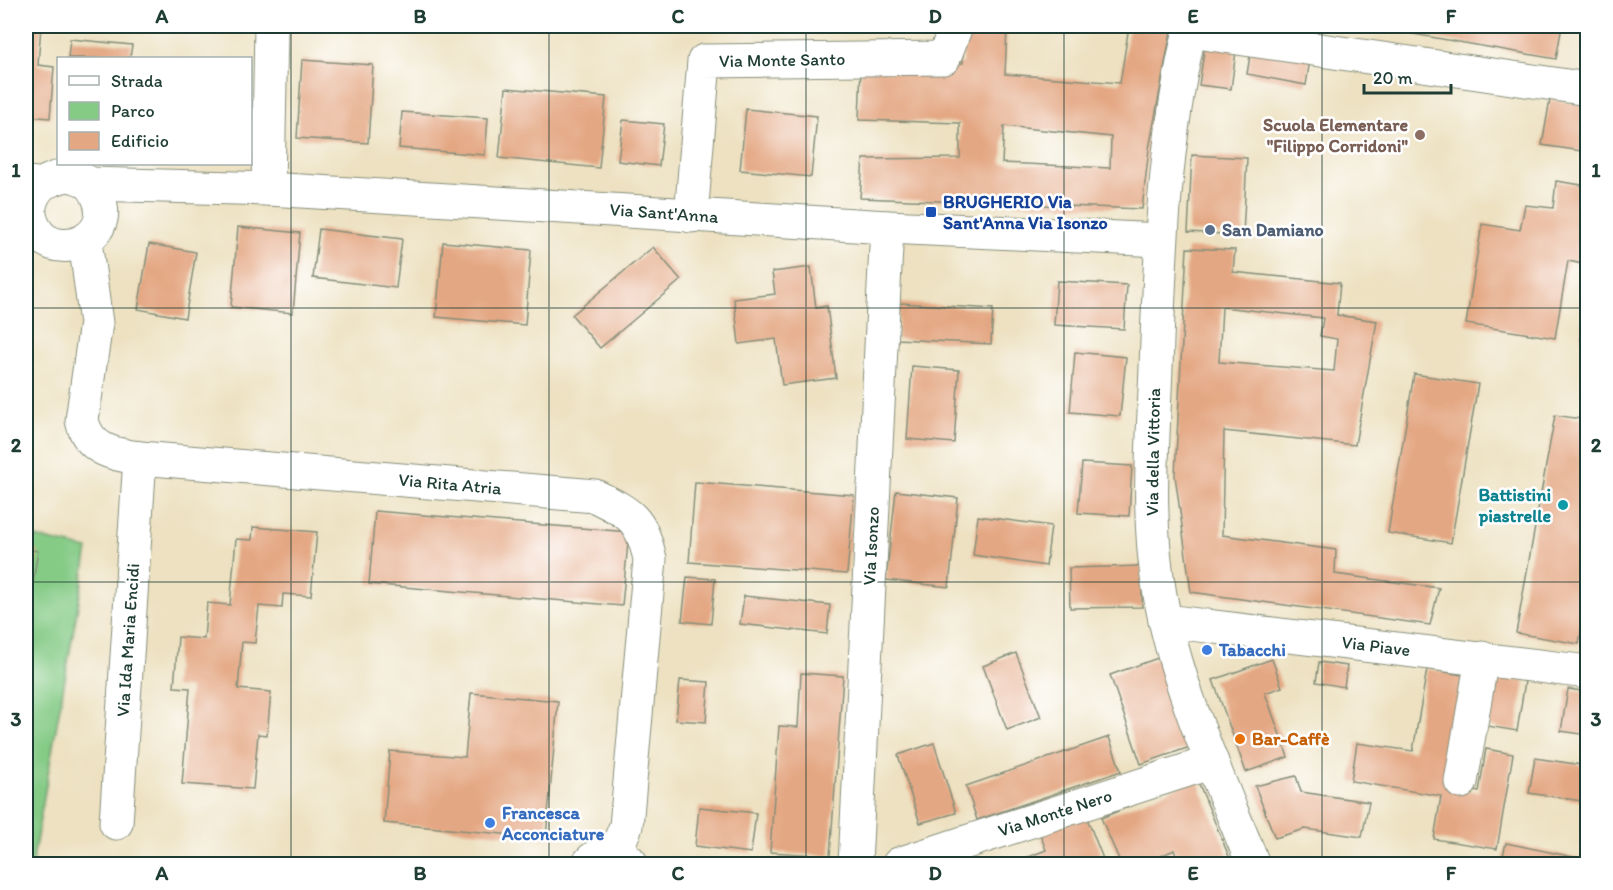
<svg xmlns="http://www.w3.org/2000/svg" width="1613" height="890" font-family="Itim,sans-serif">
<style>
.green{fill:#85cb86;stroke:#52845d;stroke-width:1.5}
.building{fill:#e4a783;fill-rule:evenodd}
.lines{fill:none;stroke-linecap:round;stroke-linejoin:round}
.minor-casing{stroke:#868f7a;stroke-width:35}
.minor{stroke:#fff;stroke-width:33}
.grid{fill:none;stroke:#1f3d34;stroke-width:1.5;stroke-opacity:0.55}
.education-dot{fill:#8d6e63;stroke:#fff;stroke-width:2}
.transit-dot{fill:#1a4fb4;stroke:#fff;stroke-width:2}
.service-dot{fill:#5c6f8a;stroke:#fff;stroke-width:2}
.culture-dot{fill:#0f9aa8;stroke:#fff;stroke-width:2}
.shop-dot{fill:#3f7fe0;stroke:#fff;stroke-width:2}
.food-dot{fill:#e8710a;stroke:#fff;stroke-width:2}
.labels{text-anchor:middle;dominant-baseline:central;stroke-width:5;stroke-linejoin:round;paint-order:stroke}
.street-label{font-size:18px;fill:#1f3d34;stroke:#fff}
.education-label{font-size:18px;font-weight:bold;fill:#785e54;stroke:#fff;text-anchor:end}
.transit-label{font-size:18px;font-weight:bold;fill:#164399;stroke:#fff;text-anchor:start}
.service-label{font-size:18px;font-weight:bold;fill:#4e5e75;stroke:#fff;text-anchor:start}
.culture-label{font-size:18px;font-weight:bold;fill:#0d838f;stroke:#fff;text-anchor:end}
.shop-label{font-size:18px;font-weight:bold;fill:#366cbe;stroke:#fff;text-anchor:start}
.food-label{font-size:18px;font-weight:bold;fill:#c56008;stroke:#fff;text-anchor:start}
.neatline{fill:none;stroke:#1f3d34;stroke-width:2}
.grid-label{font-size:20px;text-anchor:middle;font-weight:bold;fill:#1f3d34}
</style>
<rect width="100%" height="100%" fill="#fff"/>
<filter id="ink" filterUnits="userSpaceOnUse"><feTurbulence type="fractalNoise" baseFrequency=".0167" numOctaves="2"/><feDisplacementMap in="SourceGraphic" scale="12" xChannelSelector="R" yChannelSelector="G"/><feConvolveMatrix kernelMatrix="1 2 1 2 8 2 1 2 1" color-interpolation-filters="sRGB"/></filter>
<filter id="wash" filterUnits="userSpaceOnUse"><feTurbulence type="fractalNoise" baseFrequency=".008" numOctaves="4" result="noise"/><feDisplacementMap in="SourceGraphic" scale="24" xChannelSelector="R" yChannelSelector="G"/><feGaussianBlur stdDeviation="1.35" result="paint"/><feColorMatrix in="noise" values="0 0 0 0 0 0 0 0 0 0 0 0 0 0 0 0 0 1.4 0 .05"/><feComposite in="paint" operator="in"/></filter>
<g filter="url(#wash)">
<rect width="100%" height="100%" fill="#ede1c1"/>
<polygon class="green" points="26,535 88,549 32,864 26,864"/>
<g id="blocks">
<g class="building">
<polygon points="26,26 41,26 38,65 54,67 50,118 26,116"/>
<path d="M982,26H1040L1007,29L1005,74L1120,83L1129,26H1172L1149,149L1142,209L860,198L863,159L960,158V123L859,120L861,66L963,63V33L981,30ZM1004,126L1111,137L1110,168L1002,163Z"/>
<polygon points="1368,26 1562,26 1556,59"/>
<polygon points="1207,32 1238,36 1231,89 1199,85"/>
<polygon points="70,39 132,45 130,58 68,58"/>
<polygon points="1252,43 1311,53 1306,85 1247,74"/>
<polygon points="302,60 373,65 368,143 297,138"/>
<polygon points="506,88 606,97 599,168 499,158"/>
<polygon points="1550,99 1588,105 1588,152 1542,145"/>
<polygon points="746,109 817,116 811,177 740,170"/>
<polygon points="402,112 488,118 485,155 399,148"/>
<polygon points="623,120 664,124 659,166 618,161"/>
<polygon points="1192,155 1247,158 1243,235 1188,232"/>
<polygon points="1556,181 1588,186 1588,265 1568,261 1555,338 1466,324 1482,224 1520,230 1525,205 1553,208"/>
<polygon points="238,227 300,233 293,313 231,307"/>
<polygon points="319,229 402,239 396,288 313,278"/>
<polygon points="443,242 531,250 525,325 436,317"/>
<polygon points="149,244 196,252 185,318 138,309"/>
<polygon points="653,247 681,280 600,348 572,315"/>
<path d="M1187,248L1235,250L1233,272L1340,283L1337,315L1377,321L1355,445L1224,431L1222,535L1336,550L1335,574L1439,588L1430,625L1191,592L1175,475ZM1222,307L1323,318L1320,336L1337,339L1334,371L1219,362Z"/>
<polygon points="811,267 816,308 827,306 836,378 782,385 776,339 739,344 734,299 775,294 772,272"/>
<polygon points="1057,281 1127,285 1124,329 1054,325"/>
<polygon points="900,303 993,309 991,344 897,339"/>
<polygon points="1586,307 1588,307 1588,340 1581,339"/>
<polygon points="1075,352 1126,357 1120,416 1070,412"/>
<polygon points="912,366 959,370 954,443 907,439"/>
<polygon points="1414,374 1478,384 1451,543 1388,533"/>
<polygon points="1586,388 1588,590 1579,644 1516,633 1555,415 1581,419"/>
<polygon points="1082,463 1132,466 1129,516 1078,513"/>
<polygon points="695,482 854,495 847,574 689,562"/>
<polygon points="896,491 958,498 949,587 886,580"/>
<polygon points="375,511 629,532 622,606 369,584"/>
<polygon points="978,516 1051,526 1046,566 973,555"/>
<polygon points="253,527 317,532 311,596 283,594 282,608 259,606 255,643 242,642 238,689 271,692 267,735 258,734 253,789 182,784 190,688 174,687 178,637 204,639 207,603 230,605 236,539 252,540"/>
<polygon points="26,549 38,551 27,619 26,619"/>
<polygon points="1142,566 1142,607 1070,608 1069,568"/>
<polygon points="687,577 715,579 711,624 682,621"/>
<polygon points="744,596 830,605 827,634 740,624"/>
<polygon points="1016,653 1041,717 1007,730 983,666"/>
<polygon points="1158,658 1190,747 1141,764 1110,675"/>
<polygon points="1272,659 1282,687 1265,693 1288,757 1246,772 1213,680"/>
<polygon points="1319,662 1347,666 1344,687 1316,682"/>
<polygon points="1427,669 1468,676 1449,788 1479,792 1486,749 1513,754 1497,849 1434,839 1441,796 1351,781 1357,743 1413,751"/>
<polygon points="801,673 843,676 830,856 770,852 779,726 798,727"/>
<polygon points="1495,676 1525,681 1517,731 1487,726"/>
<polygon points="680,680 709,682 706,722 676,720"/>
<polygon points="1568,689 1588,692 1588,735 1561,731"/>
<polygon points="471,693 558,701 546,838 384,823 390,751 465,757"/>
<polygon points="1109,737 1121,771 977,820 966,786"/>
<polygon points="934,743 956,813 920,823 898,755"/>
<polygon points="1535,758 1588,766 1588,802 1529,793"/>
<polygon points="1296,776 1301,792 1369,802 1362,837 1305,829 1275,838 1255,786"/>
<polygon points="1197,779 1232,864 1179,864 1174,850 1143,864 1121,864 1101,818"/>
<polygon points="699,807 756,813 751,853 695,846"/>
<polygon points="1085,813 1105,864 1022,864 1020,860 1046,850 1039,831"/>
<polygon points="1506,843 1588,860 1588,864 1501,864"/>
<polygon points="1334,858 1369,863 1369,864 1333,864"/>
</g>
</g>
</g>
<g filter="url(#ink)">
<use href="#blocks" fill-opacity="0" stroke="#868f7a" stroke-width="1.5"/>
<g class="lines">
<g class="minor-casing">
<g id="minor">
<path d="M1191,26C1164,138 1160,253 1156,368C1153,444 1146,520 1160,595C1177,689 1218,776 1253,864"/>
<polyline points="1190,31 1588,89"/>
<path d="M26,183C31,183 39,185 44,183C56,178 65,172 79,178C88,181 95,188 98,197C118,241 48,267 32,222C26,207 32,194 42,184"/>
<polyline points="90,184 268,189 887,227 1161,240"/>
<polyline points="268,189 271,26"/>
<polyline points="691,216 704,61 944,58 956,26"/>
<path d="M85,241L96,323L82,420C88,450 114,455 140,458L595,496C632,514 641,519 650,559L626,826L615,853"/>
<polyline points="1165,621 1588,672"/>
<polyline points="1461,782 1482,658"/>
<polyline points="116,823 140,458"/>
<path d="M588,864C599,849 619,849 631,863"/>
<polyline points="855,864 887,227"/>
<polyline points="899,864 1212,762"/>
</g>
</g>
<use href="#minor" class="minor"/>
</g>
</g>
<path class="grid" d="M291,26V864M549,26V864M806,26V864M1064,26V864M1322,26V864M26,308H1588M26,582H1588"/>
<circle class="education-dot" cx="1420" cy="135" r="6"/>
<rect class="transit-dot" x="925" y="206" width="12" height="12" rx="3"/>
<circle class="service-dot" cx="1210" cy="230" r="6"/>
<circle class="culture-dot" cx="1563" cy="505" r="6"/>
<g class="shop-dot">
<circle cx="1207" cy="650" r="6"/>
<circle cx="490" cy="823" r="6"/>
</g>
<circle class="food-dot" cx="1240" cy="739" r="6"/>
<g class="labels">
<g class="street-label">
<text transform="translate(782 60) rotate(-1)">Via Monte Santo</text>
<text transform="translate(664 213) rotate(4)">Via Sant'Anna</text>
<text transform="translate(1153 452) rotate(-89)">Via della Vittoria</text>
<text transform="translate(450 484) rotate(5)">Via Rita Atria</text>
<text transform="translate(871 546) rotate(-87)">Via Isonzo</text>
<text transform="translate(128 640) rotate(-86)">Via Ida Maria Encidi</text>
<text transform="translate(1376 646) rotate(7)">Via Piave</text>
<text transform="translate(1055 813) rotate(-18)">Via Monte Nero</text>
</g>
<g class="education-label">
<text x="1408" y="125">Scuola Elementare<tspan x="1408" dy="21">"Filippo Corridoni"</tspan></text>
</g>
<g class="transit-label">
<text x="943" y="202">BRUGHERIO Via<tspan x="943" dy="21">Sant'Anna Via Isonzo</tspan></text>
</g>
<g class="service-label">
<text x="1222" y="230">San Damiano</text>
</g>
<g class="culture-label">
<text x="1551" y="495">Battistini<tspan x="1551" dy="21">piastrelle</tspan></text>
</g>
<g class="shop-label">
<text x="1219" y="650">Tabacchi</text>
<text x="502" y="813">Francesca<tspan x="502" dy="21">Acconciature</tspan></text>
</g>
<g class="food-label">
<text x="1252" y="739">Bar-Caffè</text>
</g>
</g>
<rect width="1613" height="890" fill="none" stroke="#fff" stroke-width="66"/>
<rect x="57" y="57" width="195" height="108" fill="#ffffff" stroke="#a5b1ae" stroke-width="1.5"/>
<rect x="69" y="76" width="30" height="9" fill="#ffffff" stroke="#a5b1ae" stroke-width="1.5"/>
<text x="111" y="87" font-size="18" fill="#1f3d34">Strada</text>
<rect x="69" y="102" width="30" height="18" fill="#85cb86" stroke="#a5b1ae" stroke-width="1.5"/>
<text x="111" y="117" font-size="18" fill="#1f3d34">Parco</text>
<rect x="69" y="132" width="30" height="18" fill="#e4a783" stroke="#a5b1ae" stroke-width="1.5"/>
<text x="111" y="147" font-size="18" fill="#1f3d34">Edificio</text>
<path d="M1364 84v9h87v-9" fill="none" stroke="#1f3d34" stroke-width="3"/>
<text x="1373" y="84" font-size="18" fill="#1f3d34" stroke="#ffffff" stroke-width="4.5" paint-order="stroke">20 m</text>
<rect x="33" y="33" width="1547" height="824" class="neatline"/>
<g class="grid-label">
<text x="162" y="23">A</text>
<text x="420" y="23">B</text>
<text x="678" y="23">C</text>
<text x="935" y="23">D</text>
<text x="1193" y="23">E</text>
<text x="1451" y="23">F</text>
<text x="16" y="177">1</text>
<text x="1596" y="177">1</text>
<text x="16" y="452">2</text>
<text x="1596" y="452">2</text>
<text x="16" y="726">3</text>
<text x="1596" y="726">3</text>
<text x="162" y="880">A</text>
<text x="420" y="880">B</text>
<text x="678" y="880">C</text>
<text x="935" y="880">D</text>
<text x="1193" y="880">E</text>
<text x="1451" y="880">F</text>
</g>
</svg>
